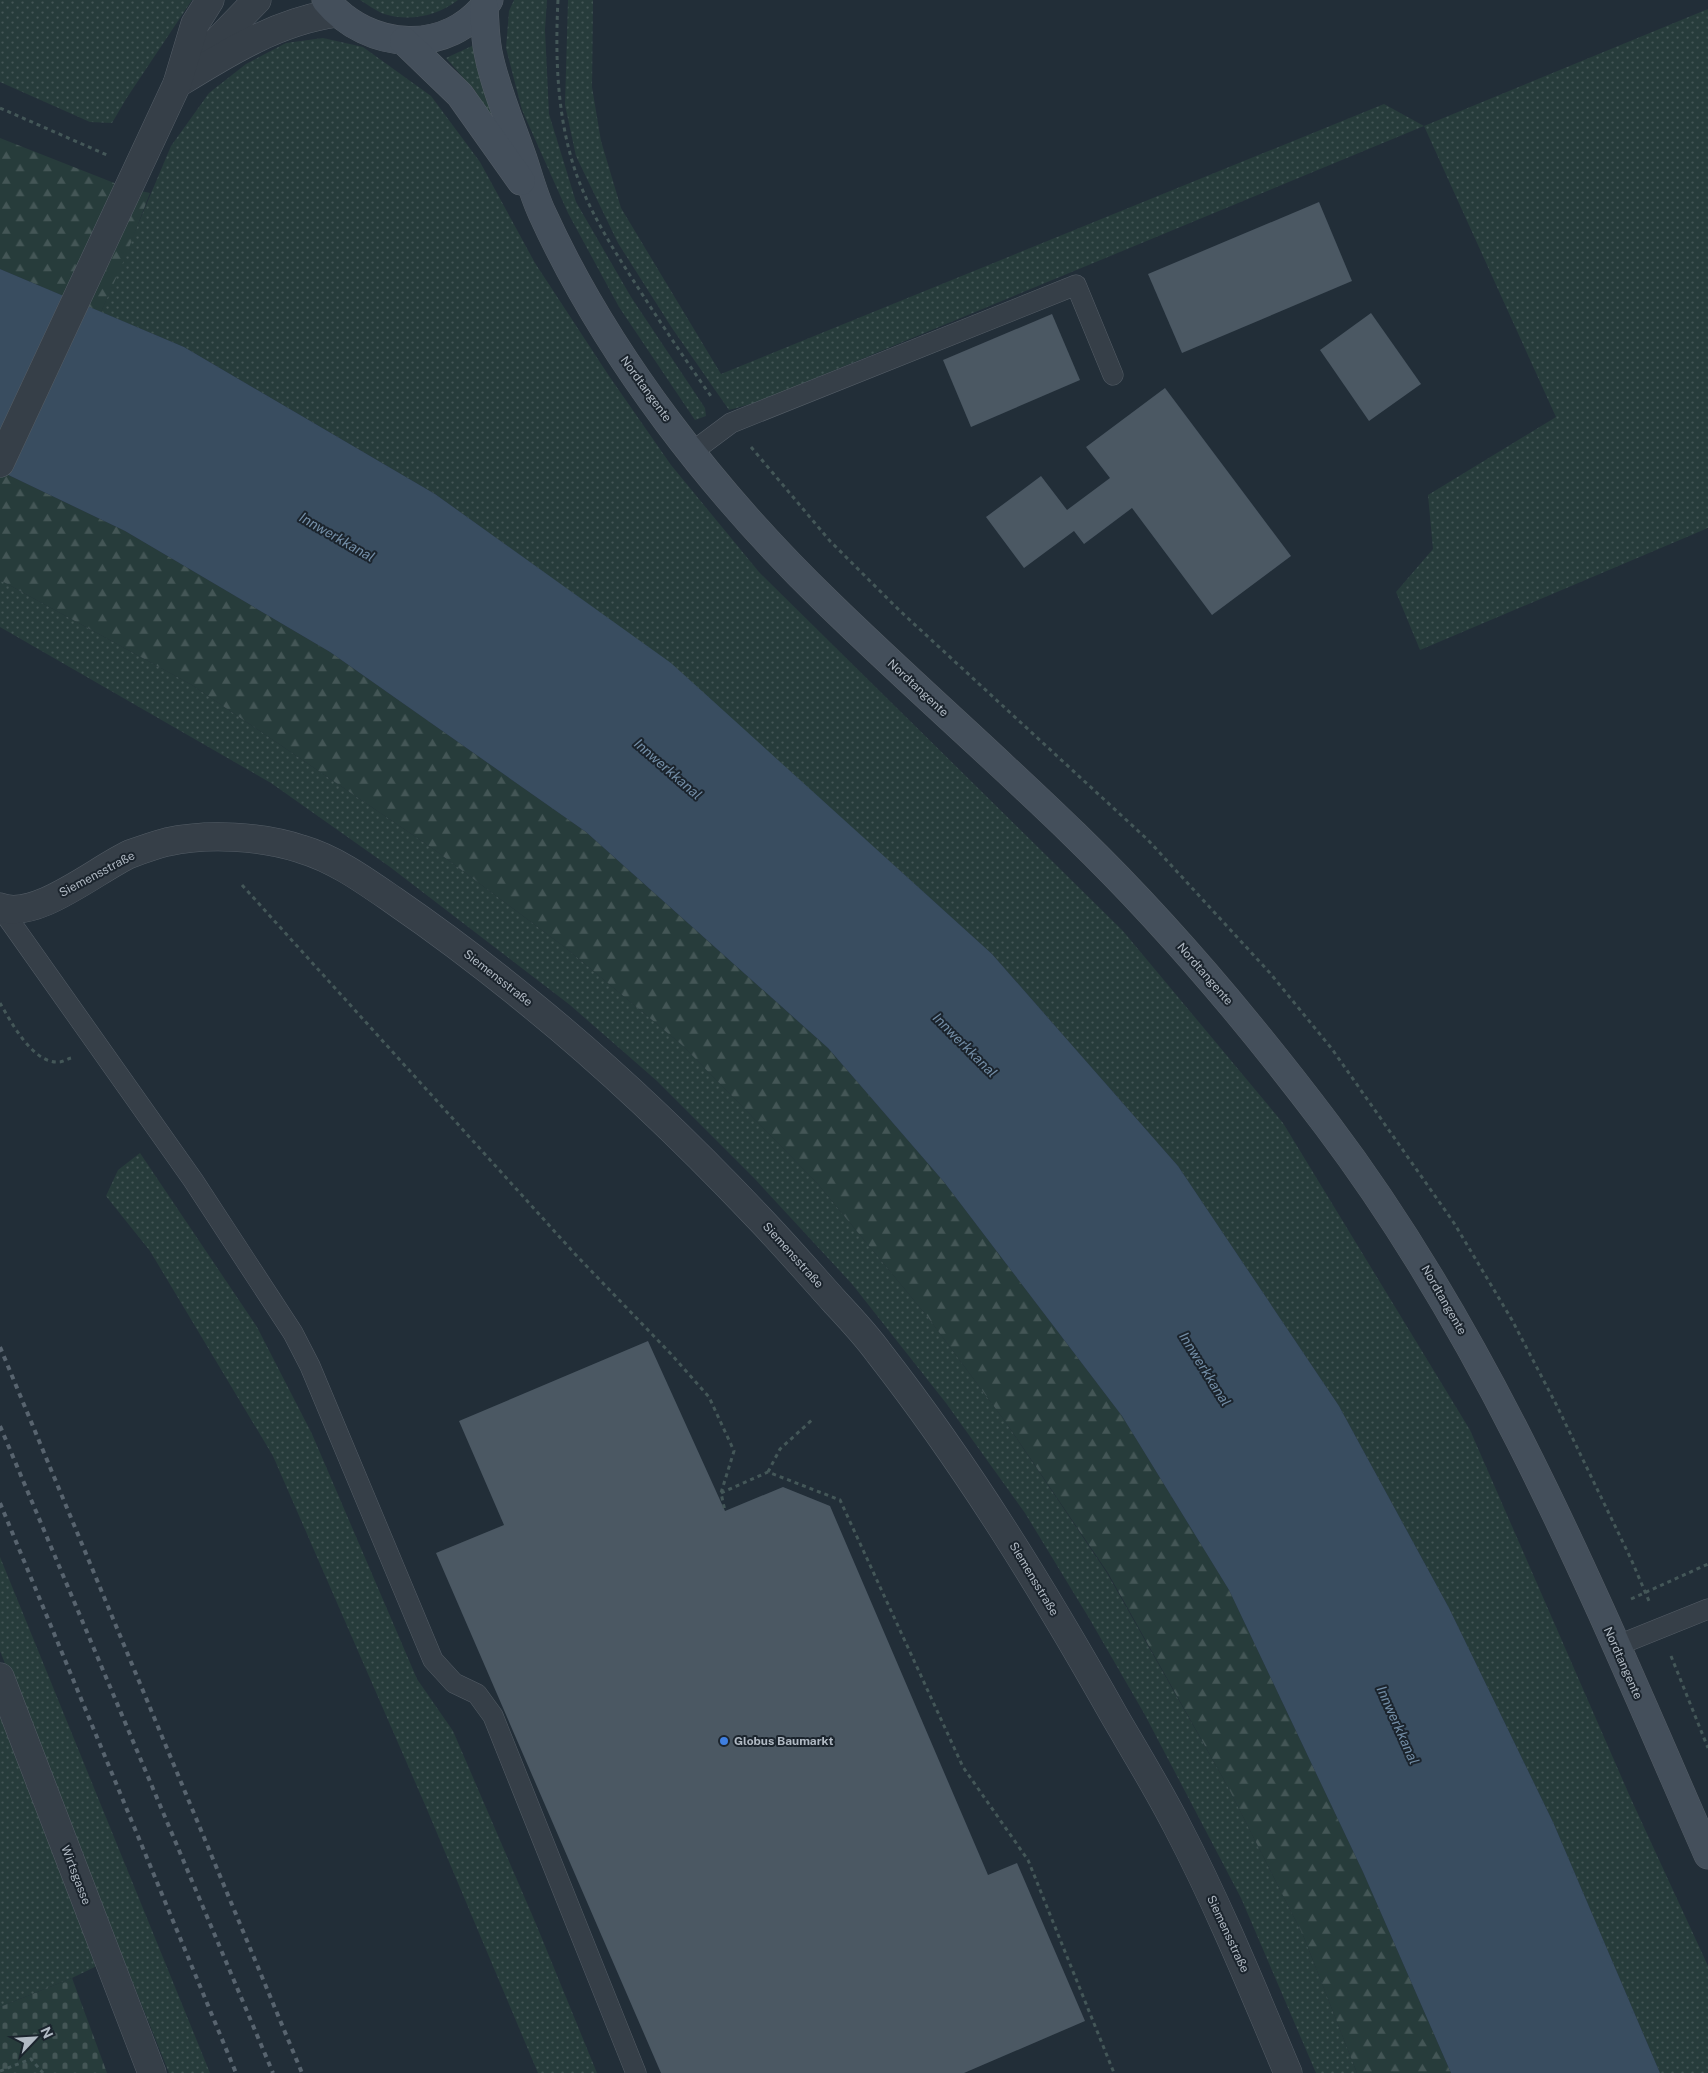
<svg xmlns="http://www.w3.org/2000/svg" width="1708" height="2073" font-family="'Public Sans',sans-serif">
<style>
.grass{fill:url(#grass-dots)}
.forest{fill:url(#forest-firs)}
.cemetery{fill:url(#cemetery-stones)}
.water{fill:#394d60}
.building{fill:#4b5863}
.lines{fill:none;stroke-linecap:round;stroke-linejoin:round}
.lane-casing{stroke:#545d66;stroke-width:21}
.street-casing{stroke:#545d66;stroke-width:29}
.secondary-casing{stroke:#545d66;stroke-width:29}
.path{stroke:#445758;stroke-width:3;stroke-dasharray:4 4;stroke-linecap:butt}
.lane{stroke:#363f48;stroke-width:20}
.street{stroke:#363f48;stroke-width:28}
.secondary{stroke:#444f5b;stroke-width:28}
.rail{stroke:#58646f;stroke-width:4;stroke-dasharray:5 5;stroke-linecap:butt}
.shop-dot{fill:#3f7fe0;stroke:#1b242d;stroke-width:2}
.labels{text-anchor:middle;dominant-baseline:central;stroke-width:4;stroke-linejoin:round;paint-order:stroke}
.street-label{font-size:12px;fill:#b1bac4;stroke:#1b242d}
.poi-label{font-size:12px;font-weight:bold;fill:#b1bac4;stroke:#1b242d;text-anchor:start}
.water-label{font-size:14px;font-style:italic;fill:#738ea7;stroke:#1b242d}
</style>
<defs>
<pattern id="grass-dots" width="8" height="8" patternUnits="userSpaceOnUse" patternTransform="scale(1.25)"><rect width="8" height="8" fill="#273c3b"/><path d="M2 2h.1M6 6h.1" fill="none" stroke="#445656" stroke-width="1.8" stroke-linecap="round"/></pattern>
<pattern id="forest-firs" width="22" height="20" patternUnits="userSpaceOnUse" patternTransform="scale(1.25)"><rect width="22" height="20" fill="#273c3b"/><path d="M5 1l3.5 6h-7zM16 11l3.5 6h-7z" fill="#445656"/></pattern>
<pattern id="cemetery-stones" width="16" height="16" patternUnits="userSpaceOnUse" patternTransform="scale(1.25)"><rect width="16" height="16" fill="#273c3b"/><path d="M2 7V4a2 2 0 0 1 4 0v3zM10 15v-3a2 2 0 0 1 4 0v3z" fill="#445656"/></pattern>
</defs>
<rect width="100%" height="100%" fill="#222e38"/>
<g class="grass">
<polygon points="0,0 192,0 126,99 112,123 90,122 0,82"/>
<path d="M360,0H458C437,16 410,22 384,14C376,11 367,4 360,0Z"/>
<polygon points="514,0 547,0 545,30 549,114 576,202 631,297 705,408 706,416 695,420 619,307 568,213 522,110 506,48 509,11"/>
<polygon points="568,0 593,0 592,87 601,141 621,208 721,374 1384,104 1424,126 1708,9 1708,528 1420,650 1396,592 1433,549 1428,495 1556,417 1424,126 758,402 729,410 672,328 618,243 576,156 565,105"/>
<polygon points="323,38 363,47 431,96 480,162 535,263 609,376 671,465 759,572 1123,931 1283,1123 1470,1430 1631,1799 1708,1966 1708,2073 1660,2073 1553,1822 1449,1608 1339,1406 1178,1166 992,954 670,663 435,494 184,347 101,312 171,146 209,93 246,64 286,43"/>
<polygon points="474,45 502,121 495,126 475,91 446,58"/>
<polygon points="0,580 192,685 432,848 567,949 682,1045 817,1183 927,1316 1007,1424 1107,1573 1228,1787 1303,1935 1357,2073 1316,2073 1241,1898 1145,1715 1089,1618 1025,1513 946,1403 852,1284 754,1178 657,1081 570,1005 390,867 271,783 0,627"/>
<polygon points="140,1153 257,1327 312,1434 417,1679 453,1731 536,1924 597,2073 538,2073 426,1807 273,1456 150,1251 106,1196 118,1170"/>
<polygon points="0,1557 210,2073 169,2073 0,1651"/>
<polygon points="0,1716 101,1964 72,1978 0,2007"/>
</g>
<g class="forest">
<polygon points="0,138 127,188 150,193 125,258 101,312 0,269"/>
<polygon points="0,471 125,531 330,652 586,832 828,1048 944,1182 1122,1416 1229,1590 1363,1872 1451,2073 1357,2073 1303,1935 1228,1787 1108,1573 1007,1424 927,1316 817,1183 682,1045 567,949 432,848 192,685 0,580"/>
</g>
<polygon class="cemetery" points="72,1978 107,2073 0,2073 0,2007"/>
<polygon class="water" points="0,269 184,347 435,494 671,663 992,954 1178,1166 1339,1406 1449,1608 1553,1822 1660,2073 1451,2073 1363,1872 1229,1590 1122,1416 944,1182 828,1048 586,832 330,652 125,531 0,471"/>
<g class="building">
<polygon points="1319,202 1352,281 1182,353 1148,274"/>
<polygon points="1371,313 1421,384 1369,421 1320,350"/>
<polygon points="1052,314 1080,380 971,427 943,360"/>
<polygon points="1165,388 1291,556 1212,615 1132,508 1084,544 1074,531 1024,568 986,517 1041,476 1067,510 1110,478 1086,447"/>
<polygon points="648,1341 725,1511 783,1487 830,1506 988,1875 1017,1863 1085,2021 964,2073 661,2073 436,1553 504,1525 459,1421"/>
</g>
<g class="lines">
<g class="lane-casing">
<g id="lane">
<polyline points="692,452 731,423 1076,285 1113,375"/>
<polyline points="0,907 193,1180 293,1333 310,1366 433,1660 454,1683 477,1694 493,1716 636,2073"/>
<polyline points="1616,1646 1708,1609"/>
</g>
</g>
<g class="street-casing">
<g id="street">
<polyline points="200,59 257,0"/>
<path d="M177,84C227,53 278,21 337,13"/>
<polyline points="0,463 177,84 195,24 210,0"/>
<path d="M0,907C36,921 97,869 130,854C141,850 155,845 167,842C208,833 261,836 301,849C335,859 364,880 393,900C441,933 487,968 532,1005C612,1070 686,1141 757,1216C784,1244 809,1273 835,1302C850,1318 866,1335 879,1353C968,1467 1044,1591 1115,1717C1136,1753 1158,1789 1177,1826C1219,1906 1253,1990 1288,2073"/>
<polyline points="0,1677 152,2073"/>
</g>
</g>
<g class="secondary-casing">
<g id="secondary">
<path d="M326,0C368,51 449,57 489,0"/>
<path d="M484,7C485,22 485,37 488,52C495,88 511,124 523,159C529,177 534,196 542,213C607,356 715,494 828,603C909,682 994,756 1075,835C1167,924 1250,1023 1327,1125C1494,1346 1598,1604 1708,1855"/>
<polyline points="404,41 460,95 521,181"/>
</g>
</g>
<g class="path">
<path d="M558,0C555,58 557,120 577,176C591,214 613,249 635,283C660,322 686,361 713,399"/>
<polyline points="0,108 107,155"/>
<polyline points="751,447 830,541 899,610 1148,840 1270,973 1332,1049 1454,1223 1512,1320 1557,1406 1631,1559 1649,1601"/>
<polyline points="242,885 575,1254 671,1354 709,1397 734,1451 721,1493 725,1511"/>
<path d="M0,1003C11,1022 33,1064 59,1062C63,1062 67,1059 71,1058"/>
<polyline points="768,1472 780,1449 813,1419"/>
<polyline points="721,1493 768,1472 840,1500 963,1767 1028,1860 1114,2073"/>
<polyline points="1631,1599 1708,1564"/>
<polyline points="1671,1656 1708,1748"/>
<polyline points="0,2071 31,2059 43,2073"/>
</g>
<use href="#lane" class="lane"/>
<use href="#street" class="street"/>
<use href="#secondary" class="secondary"/>
<g class="rail">
<polyline points="0,1347 302,2073"/>
<polyline points="0,1426 273,2073"/>
<polyline points="0,1503 236,2073"/>
</g>
</g>
<circle class="shop-dot" cx="724" cy="1741" r="5"/>
<g class="labels">
<g class="street-label">
<text transform="translate(646 389) rotate(54)">Nordtangente</text>
<text transform="translate(918 688) rotate(43)">Nordtangente</text>
<text transform="translate(97 874) rotate(-28)">Siemensstraße</text>
<text transform="translate(1205 974) rotate(49)">Nordtangente</text>
<text transform="translate(498 978) rotate(38)">Siemensstraße</text>
<text transform="translate(793 1255) rotate(48)">Siemensstraße</text>
<text transform="translate(1444 1300) rotate(60)">Nordtangente</text>
<text transform="translate(1034 1579) rotate(59)">Siemensstraße</text>
<text transform="translate(1623 1663) rotate(66)">Nordtangente</text>
<text transform="translate(76 1875) rotate(69)">Wirtsgasse</text>
<text transform="translate(1228 1934) rotate(65)">Siemensstraße</text>
</g>
<g class="poi-label">
<text x="734" y="1741">Globus Baumarkt</text>
</g>
<g class="water-label">
<text transform="translate(337 537) rotate(30)">Innwerkkanal</text>
<text transform="translate(668 769) rotate(41)">Innwerkkanal</text>
<text transform="translate(965 1045) rotate(45)">Innwerkkanal</text>
<text transform="translate(1205 1369) rotate(58)">Innwerkkanal</text>
<text transform="translate(1398 1725) rotate(66)">Innwerkkanal</text>
</g>
</g>
<g transform="translate(35 2038) rotate(65)" stroke="#1b242d" stroke-width="4" paint-order="stroke">
<path d="M0-4L9 19L0 12L-9 19Z" fill="#b1bac4"/>
<text y="-8" font-size="14" font-weight="bold" text-anchor="middle" fill="#b1bac4">N</text>
</g>
</svg>
